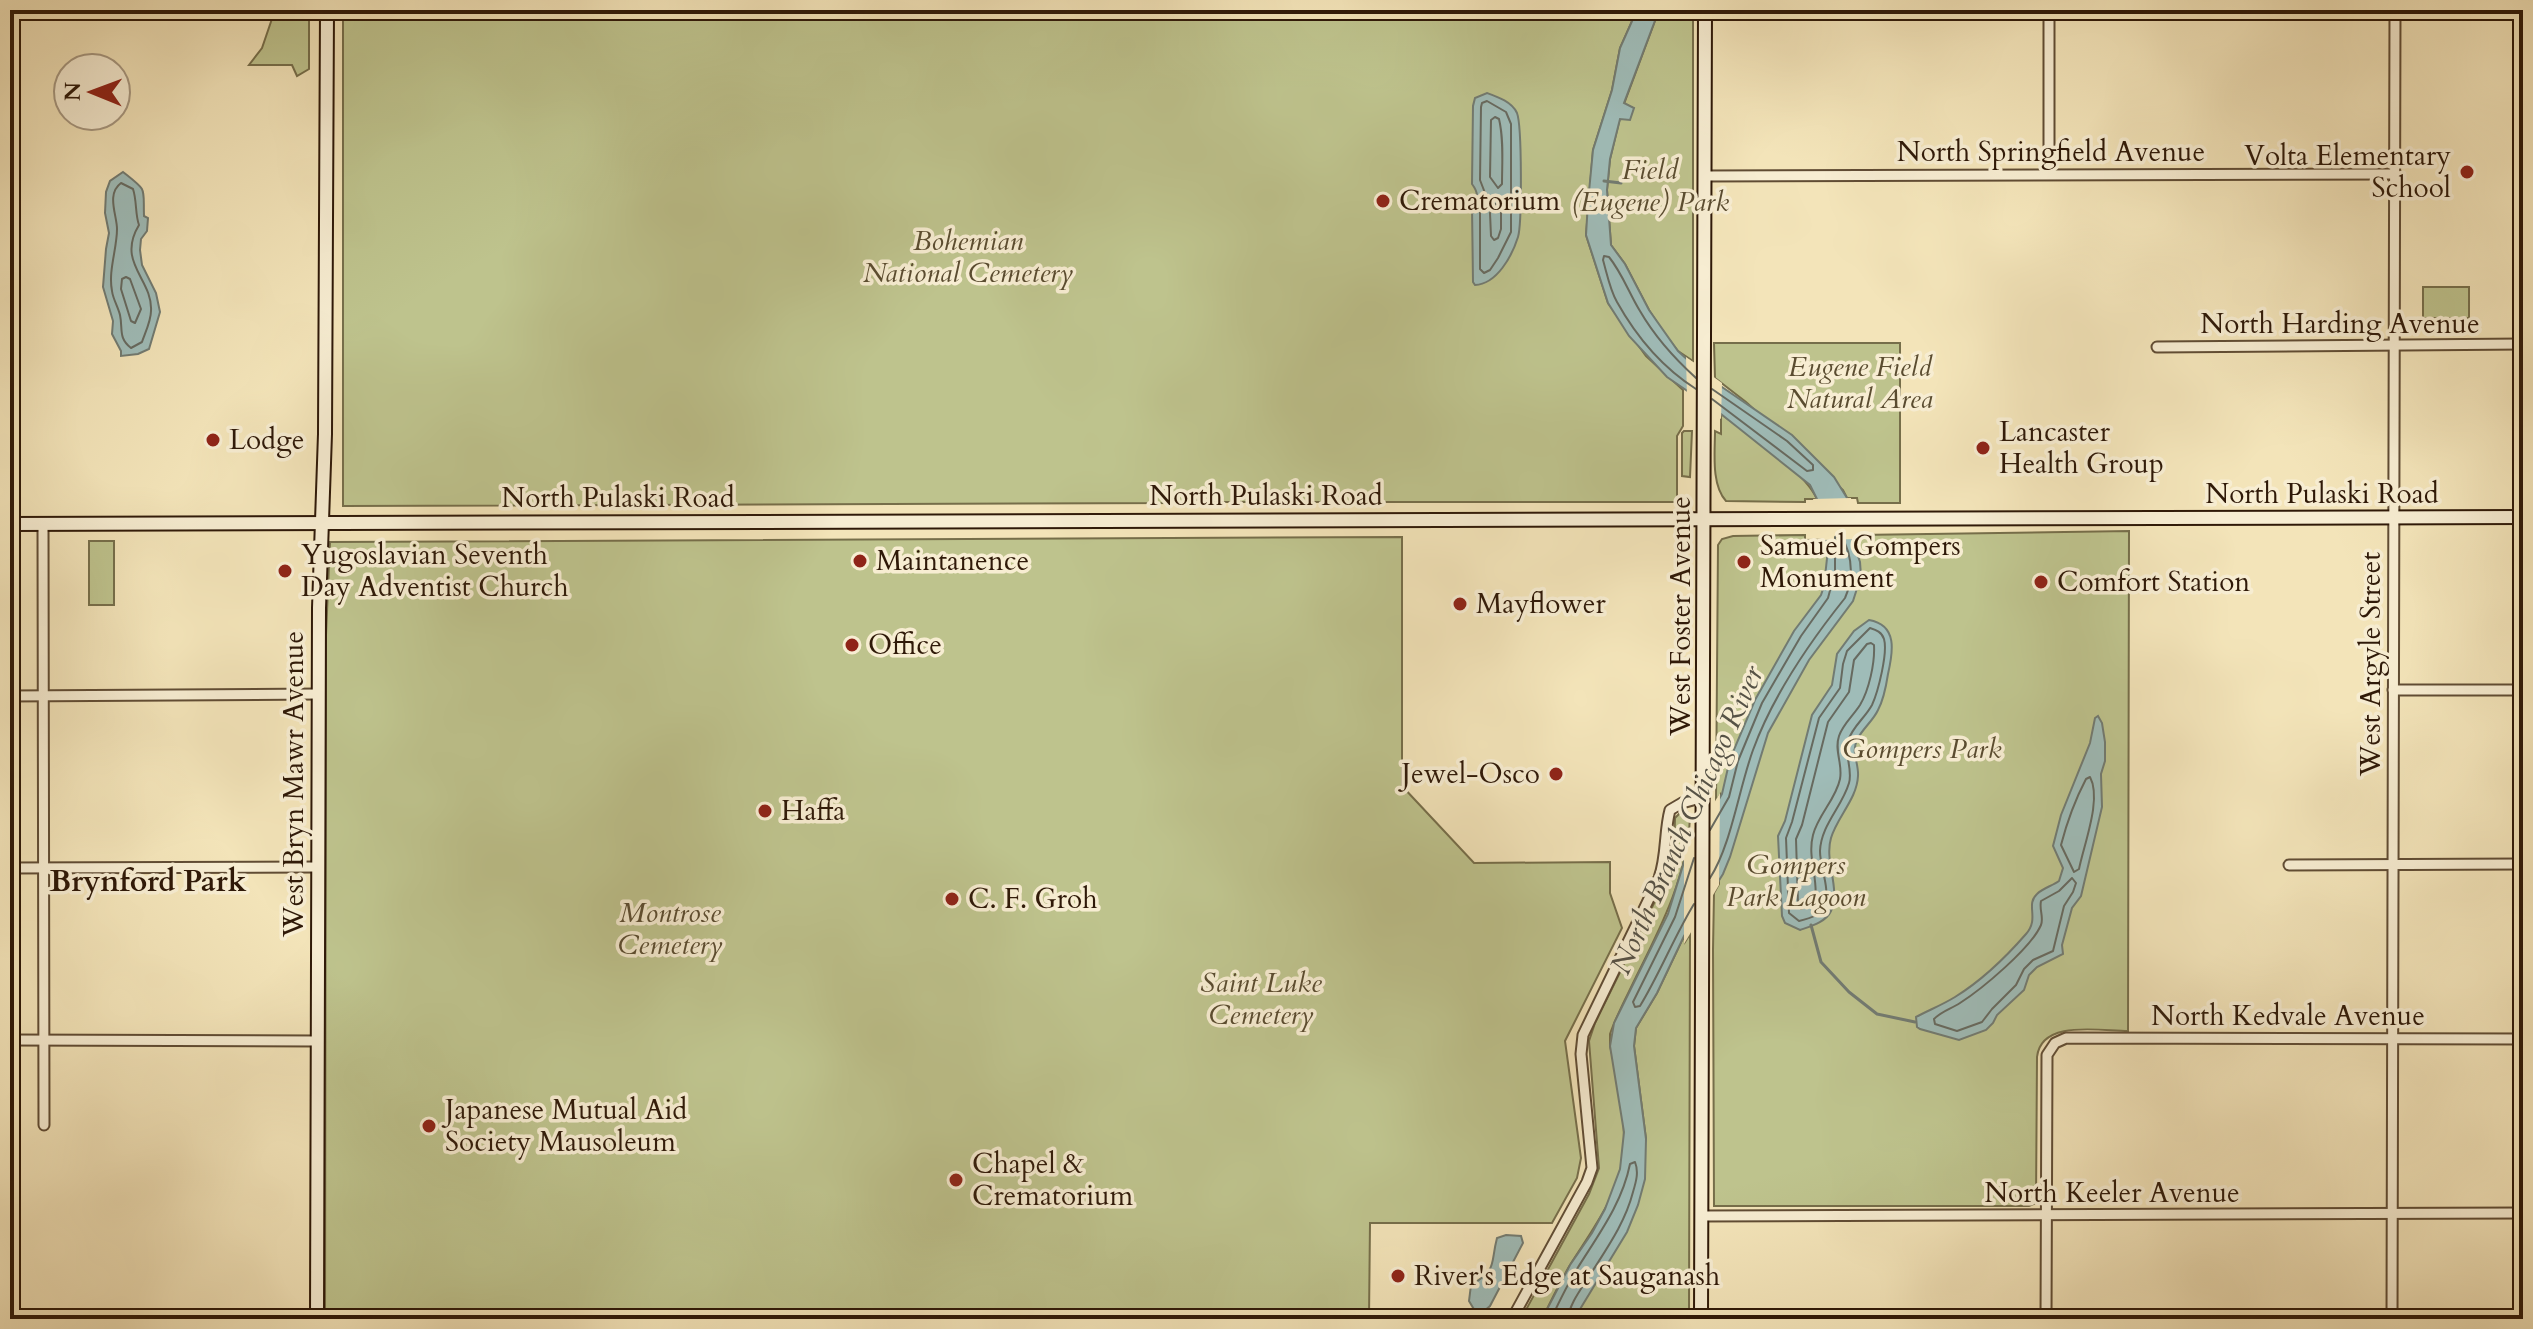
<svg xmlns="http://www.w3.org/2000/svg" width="2533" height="1329" font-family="Cardo,serif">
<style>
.green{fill:#bec38d;stroke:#766e4a;stroke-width:2}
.water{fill:#9fbcb8;stroke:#727b72;stroke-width:2}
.pier{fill:#f3e4b9}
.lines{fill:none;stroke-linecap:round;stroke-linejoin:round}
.shore{stroke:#676a60;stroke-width:2}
.stream{stroke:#727b72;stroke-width:3}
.street-casing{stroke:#604c34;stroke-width:13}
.secondary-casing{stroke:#2f1908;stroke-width:16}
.street{stroke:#f7edd2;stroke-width:9}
.secondary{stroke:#f7edd2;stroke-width:12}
.poi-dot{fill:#8f2418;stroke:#f7edd2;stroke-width:3}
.labels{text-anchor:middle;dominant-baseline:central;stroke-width:7;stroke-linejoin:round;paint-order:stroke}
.street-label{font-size:28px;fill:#2f1908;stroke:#f7edd2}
.poi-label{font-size:28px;fill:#2f1908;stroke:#f7edd2;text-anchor:start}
.park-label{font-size:28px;font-style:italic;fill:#5a4c30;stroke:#f7edd2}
.water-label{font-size:30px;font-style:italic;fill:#565246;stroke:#f7edd2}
.neighbourhood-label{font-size:30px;font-weight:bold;fill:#2f1908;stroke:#f7edd2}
</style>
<rect width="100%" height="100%" fill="#f3e4b9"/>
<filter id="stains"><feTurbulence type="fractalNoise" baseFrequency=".0025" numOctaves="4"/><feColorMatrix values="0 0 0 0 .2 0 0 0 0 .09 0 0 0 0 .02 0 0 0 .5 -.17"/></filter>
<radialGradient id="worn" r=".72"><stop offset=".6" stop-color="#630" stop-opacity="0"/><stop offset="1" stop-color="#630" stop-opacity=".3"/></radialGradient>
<g class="green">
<polygon points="275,10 309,10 309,69 297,76 292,65 249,65 262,48"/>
<polygon points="343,10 1637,10 1620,48 1612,90 1593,150 1586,235 1608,303 1646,356 1683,390 1683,426 1677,436 1677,502 1216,502 1204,499 1182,503 343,506"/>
<polygon points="1659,10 1693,10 1693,361 1678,351 1664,333 1649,310 1625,264 1611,245 1607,190 1610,159 1620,118 1633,108 1624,104"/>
<rect x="2423" y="287" width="46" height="31"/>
<polygon points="1714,343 1900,343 1900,503 1858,503 1857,498 1847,498 1843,490 1746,402 1715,378"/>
<path d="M1721,414C1749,435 1803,469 1817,499H1805V502L1726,501C1711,485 1715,452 1715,431L1721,434Z"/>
<polygon points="1684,431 1692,431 1690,477 1682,476 1682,433"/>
<path d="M2129,531L2128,1031C2100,1031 2041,1019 2037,1057L2036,1203L2029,1206H1714L1713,950L1714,893L1719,884L1720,795L1716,801L1718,545L1722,539L1733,536L1805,535V540L1858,539V535Z"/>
<polygon points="1402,537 1402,786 1474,863 1610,862 1610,893 1622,928 1565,1041 1581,1158 1577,1178 1552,1223 1370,1223 1369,1319 325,1319 326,635 330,542"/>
<rect x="89" y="541" width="25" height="64"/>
<path d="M1683,810L1688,812L1690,816C1688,874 1662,925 1636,977C1627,996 1617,1014 1610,1034V1046C1618,1078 1627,1122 1623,1155C1618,1197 1592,1230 1570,1265C1560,1282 1551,1301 1542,1319H1521L1589,1194L1599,1168L1589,1041L1595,1023L1671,869L1674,856L1675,818Z"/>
<polygon points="1690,934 1689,1319 1574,1319 1589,1292 1646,1139 1634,1046 1636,1028 1657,993 1684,936 1685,942"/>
</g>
<g class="water">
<polygon points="1637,10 1659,10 1624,103 1634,108 1630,120 1620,119 1610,159 1607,190 1611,245 1625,264 1649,310 1678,351 1703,374 1792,435 1834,477 1847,498 1848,526 1860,562 1861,576 1853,601 1809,660 1768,733 1730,857 1723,874 1684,936 1657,993 1636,1028 1634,1046 1646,1139 1645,1179 1638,1205 1627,1232 1574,1319 1542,1319 1570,1265 1592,1233 1605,1209 1620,1169 1624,1132 1610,1046 1614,1023 1668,914 1685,859 1722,794 1730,759 1755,700 1794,631 1821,595 1824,586 1828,549 1817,499 1810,485 1721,414 1667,377 1629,336 1608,303 1586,235 1588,202 1593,150 1612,90 1620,48"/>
<path d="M1487,93C1498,97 1512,102 1517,113C1522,126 1522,224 1518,237C1512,256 1497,284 1475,285L1473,282L1472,207C1479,198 1478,192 1472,184L1473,106L1475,98Z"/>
<path d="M123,172C148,192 143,186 144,216L148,218L147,231L141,239L140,250L142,265L156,293L160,312L149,349L138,354L121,356V351L112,334L113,321L103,287L106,249L109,233L105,213L106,192L110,181Z"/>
<path d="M1869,620C1898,625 1893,652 1888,674C1886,687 1884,699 1878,710C1873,721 1862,729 1857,740C1851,752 1859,764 1858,776C1857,799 1837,817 1831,838C1824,862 1841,888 1831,911C1826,922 1811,926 1800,930L1785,923L1782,916L1778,836L1785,821L1812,715L1832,685L1837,654L1854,631Z"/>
<path d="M2098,716L2102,723L2105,742V761L2101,774L2102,807L2081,896L2072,908L2062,945L2063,954L2037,967L2029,975L2024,990L1997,1015L1993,1023L1986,1030L1959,1040L1920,1029L1917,1027L1916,1017C1929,1010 1942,1005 1955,997C1981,981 2006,957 2026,934C2040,918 2025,905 2037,894C2043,888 2052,886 2059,881L2063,868L2053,846L2061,815L2090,743L2095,718Z"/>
<path d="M1506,1235L1521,1236L1523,1243L1490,1306L1484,1311H1475L1469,1301L1471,1285C1498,1269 1490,1265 1497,1238Z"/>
</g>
<g class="pier">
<polygon points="1686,357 1722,383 1721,419 1687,397"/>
<polygon points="1851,498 1852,525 1856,539 1823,540 1813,499"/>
<polygon points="1720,793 1719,885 1684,944 1684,853"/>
</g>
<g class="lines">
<g class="shore">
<polygon points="1487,101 1506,112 1511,124 1511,232 1498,258 1490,270 1484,273 1480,269 1480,210 1485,193 1480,180 1481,107 1482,103"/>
<path d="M1495,117L1499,119C1504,140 1502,163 1502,184L1498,188L1490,177L1491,120Z"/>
<path d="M121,183L133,189C137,201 135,214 139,225C116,263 153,279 151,311C151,321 145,333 142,342L131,348C118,338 123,329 120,315C118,307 113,299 112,291C108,271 117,249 117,229C117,215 106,194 121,183Z"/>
<polygon points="1498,203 1501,207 1501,229 1498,238 1494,240 1491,236 1490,213 1494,205"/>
<polygon points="126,277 130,279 141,309 135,323 131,321 121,289 122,279"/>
<path d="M1696,389C1663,368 1636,336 1617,302C1610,290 1607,274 1603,260L1604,256L1609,257C1622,273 1629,293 1640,311C1655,337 1674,358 1696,378"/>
<polyline points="1712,399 1807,471 1813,470 1813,465 1787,441 1712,389"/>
<path d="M1870,628C1876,630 1882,632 1884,639C1888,653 1878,692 1872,705C1865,718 1852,727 1848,741C1844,755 1853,769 1849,783C1842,807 1821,825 1820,851C1820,869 1831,888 1824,906C1821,915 1808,919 1799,921L1789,913L1786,838L1792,822L1819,718L1840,688L1843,664L1847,651Z"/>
<path d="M1871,643L1874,645C1875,663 1869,690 1860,705C1853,716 1843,724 1839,736C1834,751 1843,764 1840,779C1836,799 1818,815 1813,835C1807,858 1819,879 1815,902L1801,909L1798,904L1796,839L1802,825L1828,722L1849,692L1854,660L1867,644Z"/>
<path d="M2090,777C2102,799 2084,844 2079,869L2074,872L2061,845C2067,822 2075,800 2086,779Z"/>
<path d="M1710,878C1731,846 1739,788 1753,750C1773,695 1809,643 1845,598C1855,575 1852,554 1840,533L1835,537V572L1828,598L1801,636L1762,703L1738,761L1729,797L1710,830"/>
<path d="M2072,878L2076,883L2073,892L2064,906L2053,951L2033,960L2024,969L2016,985L1992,1009L1982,1022L1957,1031L1935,1024L1934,1019C1942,1011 1951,1009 1960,1003C1982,989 2031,948 2041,925C2044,917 2039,910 2041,901L2059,891Z"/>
<path d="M1694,904C1674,937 1660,973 1640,1006L1635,1007L1633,1002L1675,917L1694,858"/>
<path d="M1551,1319C1559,1302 1567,1285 1577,1269C1598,1235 1622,1204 1630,1164L1635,1162C1639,1172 1636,1182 1633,1192C1625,1223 1607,1248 1590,1275C1582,1288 1569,1304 1568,1319"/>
</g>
<g class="stream">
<polyline points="1604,181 1621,183"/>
<polyline points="1811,925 1821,962 1849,992 1877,1014 1915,1022"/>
</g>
<g class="street-casing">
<g id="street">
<polyline points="2049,174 2049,10"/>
<polyline points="1706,176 2396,174"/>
<polyline points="2157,347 2523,344"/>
<polyline points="43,524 44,1125"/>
<polyline points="2393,690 2523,690"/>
<polyline points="10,696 319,694"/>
<polyline points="2289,865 2523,864"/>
<polyline points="10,868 318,867"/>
<polyline points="10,1040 318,1041"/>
<polyline points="1701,1216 2523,1213"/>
<path d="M1512,1319L1587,1182L1592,1168L1581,1054L1583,1035L1659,878C1667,856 1664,832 1670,810L1682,803L1704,797"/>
<polyline points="2046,1319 2047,1055 2055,1043 2066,1038 2523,1039"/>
<polyline points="2392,1319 2395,10"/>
</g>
</g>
<g class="secondary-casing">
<g id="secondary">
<polyline points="10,524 2523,517"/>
<polyline points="317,1319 319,608 325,434 327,10"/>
<polyline points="1701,1319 1705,10"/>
</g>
</g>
<use href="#street" class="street"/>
<use href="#secondary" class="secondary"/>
</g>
<g class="poi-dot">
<circle cx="2467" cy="172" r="8"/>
<circle cx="1383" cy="201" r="8"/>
<circle cx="213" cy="440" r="8"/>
<circle cx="1983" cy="448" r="8"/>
<circle cx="860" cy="561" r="8"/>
<circle cx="1744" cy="562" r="8"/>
<circle cx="285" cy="571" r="8"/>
<circle cx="2041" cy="582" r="8"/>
<circle cx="1460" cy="604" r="8"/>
<circle cx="852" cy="645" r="8"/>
<circle cx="1556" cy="774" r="8"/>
<circle cx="765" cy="811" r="8"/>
<circle cx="952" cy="899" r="8"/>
<circle cx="429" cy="1126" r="8"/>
<circle cx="956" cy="1180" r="8"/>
<circle cx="1398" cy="1276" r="8"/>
</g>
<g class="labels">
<g class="street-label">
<text x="2051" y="152">North Springfield Avenue</text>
<text x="2340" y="324">North Harding Avenue</text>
<text x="2322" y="494">North Pulaski Road</text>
<text x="1266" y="496">North Pulaski Road</text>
<text x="618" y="498">North Pulaski Road</text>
<text transform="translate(1681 616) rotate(-90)">West Foster Avenue</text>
<text transform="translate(2371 664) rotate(-90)">West Argyle Street</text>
<text transform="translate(294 784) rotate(-90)">West Bryn Mawr Avenue</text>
<text x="2288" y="1016">North Kedvale Avenue</text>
<text x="2112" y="1193">North Keeler Avenue</text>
</g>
<g class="poi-label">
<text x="2451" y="156" text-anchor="end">Volta Elementary<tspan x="2451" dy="32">School</tspan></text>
<text x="1399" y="201">Crematorium</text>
<text x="1999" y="432">Lancaster<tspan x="1999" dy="32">Health Group</tspan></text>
<text x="229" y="440">Lodge</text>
<text x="1760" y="546">Samuel Gompers<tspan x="1760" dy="32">Monument</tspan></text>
<text x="301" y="555">Yugoslavian Seventh<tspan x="301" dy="32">Day Adventist Church</tspan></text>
<text x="876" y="561">Maintanence</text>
<text x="2057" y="582">Comfort Station</text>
<text x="1476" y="604">Mayflower</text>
<text x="868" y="645">Office</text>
<text x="1540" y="774" text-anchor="end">Jewel-Osco</text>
<text x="781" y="811">Haffa</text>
<text x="968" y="899">C. F. Groh</text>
<text x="445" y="1110">Japanese Mutual Aid<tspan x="445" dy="32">Society Mausoleum</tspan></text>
<text x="972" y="1164">Chapel &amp;<tspan x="972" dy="32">Crematorium</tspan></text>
<text x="1414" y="1276">River's Edge at Sauganash</text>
</g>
<g class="park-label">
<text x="1650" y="170">Field<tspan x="1650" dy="32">(Eugene) Park</tspan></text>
<text x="968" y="241">Bohemian<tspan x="968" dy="32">National Cemetery</tspan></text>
<text x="1860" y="367">Eugene Field<tspan x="1860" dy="32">Natural Area</tspan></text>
<text x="1922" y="749">Gompers Park</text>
<text x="1796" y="865">Gompers<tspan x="1796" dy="32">Park Lagoon</tspan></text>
<text x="670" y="913">Montrose<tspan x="670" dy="32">Cemetery</tspan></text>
<text x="1261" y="983">Saint Luke<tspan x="1261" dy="32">Cemetery</tspan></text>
</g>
<g class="water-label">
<text transform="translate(1687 820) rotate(-66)">North Branch Chicago River</text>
</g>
<g class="neighbourhood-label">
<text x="148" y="881">Brynford Park</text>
</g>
</g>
<rect width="2533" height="1329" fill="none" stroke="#f3e4b9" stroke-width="40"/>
<rect x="12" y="12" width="2509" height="1305" fill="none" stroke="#2f1908" stroke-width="4"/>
<rect x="20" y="20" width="2493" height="1289" fill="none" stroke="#2f1908" stroke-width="2"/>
<g transform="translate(92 92) rotate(271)"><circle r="38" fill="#f7edd2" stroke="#a79881" stroke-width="2"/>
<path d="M0-6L14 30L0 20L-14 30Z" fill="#8f2418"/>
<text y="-12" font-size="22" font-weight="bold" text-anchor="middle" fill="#2f1908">N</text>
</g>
<rect width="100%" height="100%" filter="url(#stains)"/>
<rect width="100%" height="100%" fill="url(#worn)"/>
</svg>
